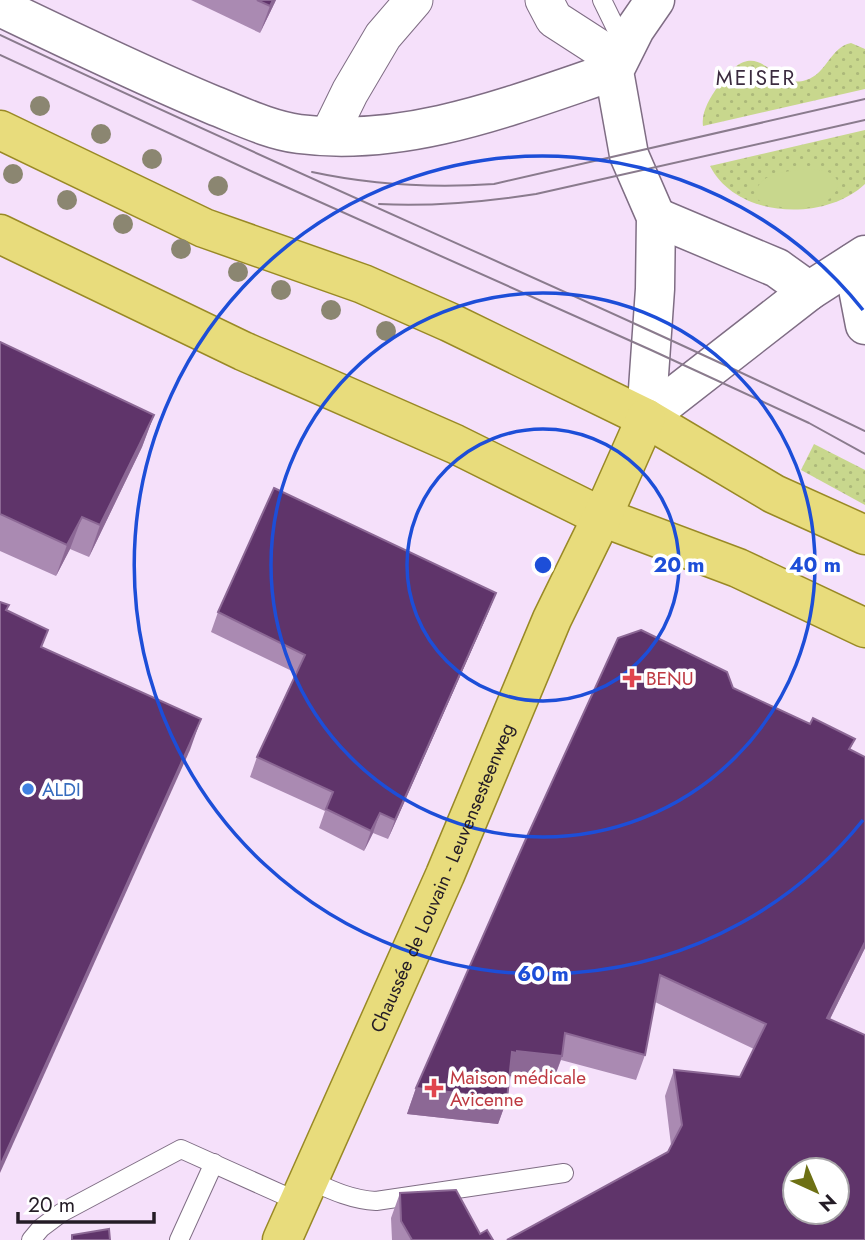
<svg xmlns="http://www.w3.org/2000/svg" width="865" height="1240" font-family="Jost,sans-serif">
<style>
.grass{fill:url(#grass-dots)}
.garden{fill:#c8d78d}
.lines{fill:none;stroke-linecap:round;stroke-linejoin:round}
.service-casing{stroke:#7f6d84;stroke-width:20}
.minor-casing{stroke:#7f6d84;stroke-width:39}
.secondary-casing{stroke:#7f6d84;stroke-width:41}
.primary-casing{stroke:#998925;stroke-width:41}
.service{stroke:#fff;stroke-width:18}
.minor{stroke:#fff;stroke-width:37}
.secondary{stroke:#fff;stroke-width:38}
.primary{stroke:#e8dc7c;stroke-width:38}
.tram{stroke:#8a7b8d;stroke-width:2}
.tree{fill:#8b8671}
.wall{fill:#aa8ab2}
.shaded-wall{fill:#8c6895}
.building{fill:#5f346a;stroke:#8c6895;stroke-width:2;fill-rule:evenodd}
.ring{fill:none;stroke:#1d4ed8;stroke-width:3.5}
.health-dot{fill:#e0444e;stroke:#fff;stroke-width:2.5}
.shop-dot{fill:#3f7fe0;stroke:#fff;stroke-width:2.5}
.labels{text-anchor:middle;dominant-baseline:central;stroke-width:7;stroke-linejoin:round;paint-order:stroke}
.health-label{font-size:19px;fill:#be3a42;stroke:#fff;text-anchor:start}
.shop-label{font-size:19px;fill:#366cbe;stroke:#fff;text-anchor:start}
.street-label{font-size:19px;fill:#241c26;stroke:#fff}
.neighbourhood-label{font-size:21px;letter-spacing:2px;fill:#3b2b3f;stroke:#fff}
.centre{fill:#1d4ed8;stroke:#fff;stroke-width:3.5}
.ring-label{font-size:21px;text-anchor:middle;font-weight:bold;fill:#1d4ed8;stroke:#fff;stroke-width:7;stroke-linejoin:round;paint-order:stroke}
</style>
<defs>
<pattern id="grass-dots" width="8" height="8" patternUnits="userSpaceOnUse" patternTransform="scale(1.75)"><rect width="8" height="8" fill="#c8d78d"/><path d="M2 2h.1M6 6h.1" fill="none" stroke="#acb87a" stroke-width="1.8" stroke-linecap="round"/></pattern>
</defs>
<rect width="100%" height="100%" fill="#f5e0fa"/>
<g class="grass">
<path d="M851,43L865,49V89L703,126C701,112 710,98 718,86C760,27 771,92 806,80C827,74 830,47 851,43Z"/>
<path d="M865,130V184C825,222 737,219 710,166Z"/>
<polygon points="814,444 865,470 865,505 801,470"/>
</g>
<path class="garden" d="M807,169C815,170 826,169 833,175C845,185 832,200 821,204C805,211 772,209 757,199L755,192C763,171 787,172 807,169Z"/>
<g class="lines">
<g class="service-casing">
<g id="service">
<polyline points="602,0 625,47"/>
<path d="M309,1180C331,1190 352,1200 376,1201L564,1173"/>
<polyline points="31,1240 41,1228 61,1213 181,1149 299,1202"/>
<polyline points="179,1240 214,1163"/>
</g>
</g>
<g class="minor-casing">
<g id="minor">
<polyline points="544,0 554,19 619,61"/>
<polyline points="329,135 350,92 383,36 414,0"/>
</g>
</g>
<g class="secondary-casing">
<g id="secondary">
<path d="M0,7C71,41 141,75 213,105C241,116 269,130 299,134C407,148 513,105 614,71"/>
<polyline points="656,217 777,268 809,291"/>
<polyline points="853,263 865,325"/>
<polyline points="646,418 655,289 656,217 629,155 614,71 635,29 655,0"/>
<polyline points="646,418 809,291 865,255"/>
</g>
</g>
<g class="primary-casing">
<g id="primary">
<polyline points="0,130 204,228 363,284 449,322 646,418 774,494 865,535"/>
<polyline points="0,234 243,351 455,444 602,517 738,568 865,628"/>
<path id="s1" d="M282,1240L445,875L552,619L602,517L646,418"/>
</g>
</g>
<use href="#service" class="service"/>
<use href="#minor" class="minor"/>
<use href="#secondary" class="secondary"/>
<use href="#primary" class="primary"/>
<g class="tram">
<path d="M0,35C287,171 579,294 865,431"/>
<polyline points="0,55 264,177 651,350 809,423 865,454"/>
<path d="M312,172C372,185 433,188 494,184L865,99"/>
<path d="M379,204C432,207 483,202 536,194L865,120"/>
</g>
</g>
<g class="tree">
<circle cx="40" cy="106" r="10"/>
<circle cx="101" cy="134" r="10"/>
<circle cx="152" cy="159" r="10"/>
<circle cx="13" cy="174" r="10"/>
<circle cx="218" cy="186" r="10"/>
<circle cx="67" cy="200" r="10"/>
<circle cx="123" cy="224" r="10"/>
<circle cx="181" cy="249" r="10"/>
<circle cx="238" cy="272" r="10"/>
<circle cx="281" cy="290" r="10"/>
<circle cx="331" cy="310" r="10"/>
<circle cx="386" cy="331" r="10"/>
</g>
<g class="wall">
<polygon points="191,0 276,0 260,33"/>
<polygon points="0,342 154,415 142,447 89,557 70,549 56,576 0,551"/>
<polygon points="496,593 488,613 388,839 373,833 364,851 319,828 325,811 250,777 257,757 296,673 211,632 218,612"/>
<polygon points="733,688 810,724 855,739 850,750 865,757 865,948 830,1019 668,1152 671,1145 665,1096 674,1070 740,1077 754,1049 655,1002 645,1055 636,1080 561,1060 553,1081 509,1076 507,1099 498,1124 407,1114 416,1088"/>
<polygon points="400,1193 480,1234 493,1240 392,1240 391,1218"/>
</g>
<g class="shaded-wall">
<polygon points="273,0 276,0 260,33 270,6"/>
<polygon points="154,415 142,447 89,557 100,525"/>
<polygon points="82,517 70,549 56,576 67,545"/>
<polygon points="496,593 488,613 388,839 395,820"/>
<polygon points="201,719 190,750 0,1173 0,1166"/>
<polygon points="380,813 373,833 364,851 371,831"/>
<polygon points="865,942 865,948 818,1043 827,1018"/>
<polygon points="517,1051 562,1056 553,1081 509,1076 512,1052"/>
<polygon points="416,1088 507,1099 498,1124 407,1114"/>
</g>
<g class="building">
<polygon points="257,0 273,0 270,6"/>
<polygon points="0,342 154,415 100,525 82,517 67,545 0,514"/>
<polygon points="274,488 496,593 395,820 380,813 371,831 326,809 333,792 257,757 305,655 218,612"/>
<polygon points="0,602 9,605 6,610 48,630 41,647 201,719 0,1166"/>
<path d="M641,630L727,672L733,688L810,724L813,718L855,739L849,749L865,757V942L827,1018L865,1035V1240H507L668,1152L682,1125L674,1070L740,1077L766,1024L660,975L645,1055L565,1033L562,1056L517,1051V1053L512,1052L507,1099L416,1088L525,841L618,638ZM795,1170H837V1212H795Z"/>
<polygon points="456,1190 480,1234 487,1230 493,1240 412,1240 401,1221 400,1193"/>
<polygon points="109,1229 110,1240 72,1240 72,1235"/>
</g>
<g class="ring">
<circle cx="543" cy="565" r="136"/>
<circle cx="543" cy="565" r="272"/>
<path d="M863 820A409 409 0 1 1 863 310"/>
</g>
<g class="health-dot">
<path d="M628.5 667.5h7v7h7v7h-7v7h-7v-7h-7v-7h7z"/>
<path d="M430.5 1077.5h7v7h7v7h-7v7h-7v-7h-7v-7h7z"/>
</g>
<circle class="shop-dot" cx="28" cy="789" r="7"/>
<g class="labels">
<g class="health-label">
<text x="646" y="678">BENU</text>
<text x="450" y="1077">Maison médicale<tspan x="450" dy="22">Avicenne</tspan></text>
</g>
<g class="shop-label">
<text x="42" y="789">ALDI</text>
</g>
<g class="street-label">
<text stroke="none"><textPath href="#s1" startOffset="396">Chaussée de Louvain - Leuvensesteenweg</textPath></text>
</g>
<g class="neighbourhood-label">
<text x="756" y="78">MEISER</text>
</g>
</g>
<circle cx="543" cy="565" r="10" class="centre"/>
<g class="ring-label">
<text x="679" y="572">20 m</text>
<text x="815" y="572">40 m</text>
<text x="543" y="981">60 m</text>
</g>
<g transform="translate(816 1191) rotate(136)"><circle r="33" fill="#ffffff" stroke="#a7a4a8" stroke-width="2"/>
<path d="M0-5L12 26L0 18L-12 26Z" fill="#6d7014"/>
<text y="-10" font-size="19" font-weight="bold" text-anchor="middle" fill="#241c26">N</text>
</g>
<path d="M18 1212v10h136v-10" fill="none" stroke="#241c26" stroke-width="3.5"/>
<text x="28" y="1212" font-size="21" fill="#241c26" stroke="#ffffff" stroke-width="5" paint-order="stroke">20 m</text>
</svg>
